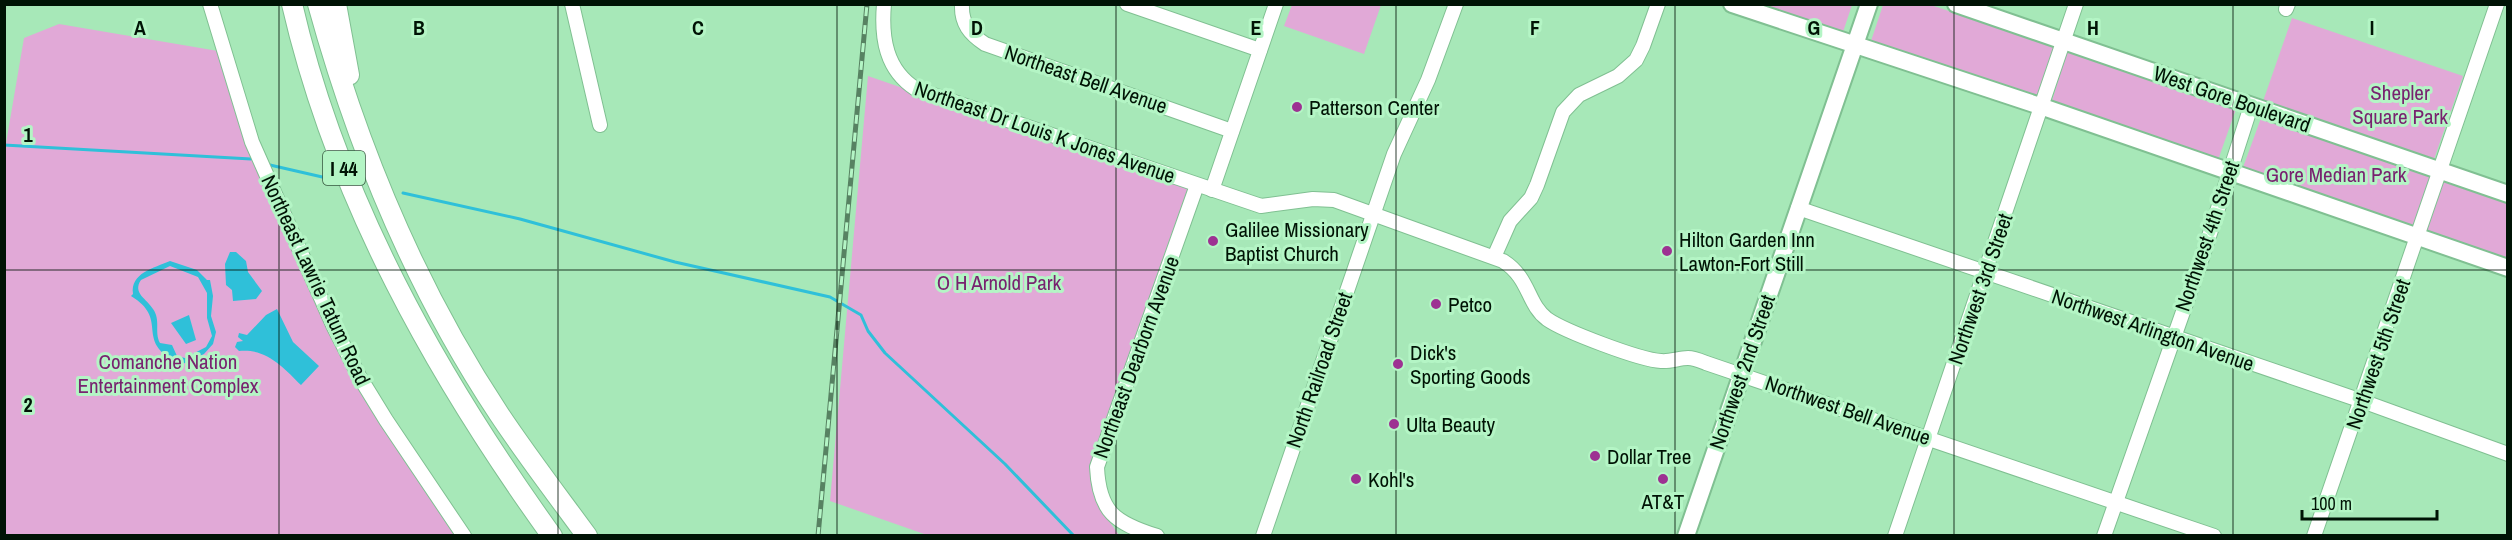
<svg xmlns="http://www.w3.org/2000/svg" width="2512" height="540" font-family="'Archivo Narrow',sans-serif">
<style>
.green{fill:#e1a9d7}
.water{fill:#2fc0d9;fill-rule:evenodd}
.lines{fill:none;stroke-linecap:round;stroke-linejoin:round}
.stream{stroke:#2fc0d9;stroke-width:3}
.minor-casing{stroke:#80c092;stroke-width:16}
.major-casing{stroke:#80c092;stroke-width:20}
.highway-casing{stroke:#80c092;stroke-width:22}
.minor{stroke:#fff;stroke-width:14}
.major{stroke:#fff;stroke-width:16}
.highway{stroke:#fff;stroke-width:20}
.rail-casing{stroke:#578262;stroke-width:5}
.rail{stroke:#b4f5c5;stroke-width:3;stroke-dasharray:9;stroke-linecap:butt}
.grid{fill:none;stroke:#001305;stroke-width:1.5;stroke-opacity:0.55}
.poi-dot{fill:#9d3192;stroke:#b4f5c5;stroke-width:2}
.labels{text-anchor:middle;dominant-baseline:central;stroke-width:6;stroke-linejoin:round;paint-order:stroke}
.shield{fill:#b4f5c5;stroke:#36573f;stroke-width:1.5}
.shield-label{font-size:20px;font-weight:bold;fill:#001305}
.street-label{font-size:21px;fill:#001305;stroke:#b4f5c5}
.park-label{font-size:21px;fill:#78226f;stroke:#b4f5c5}
.poi-label{font-size:21px;fill:#001305;stroke:#b4f5c5;text-anchor:start}
.grid-label{font-size:20px;text-anchor:middle;font-weight:bold;fill:#001305;stroke:#b4f5c5;stroke-width:6;stroke-linejoin:round;paint-order:stroke}
</style>
<rect width="100%" height="100%" fill="#a7e8b8"/>
<g class="green">
<polygon points="1928,4 2055,47 2039,98 1870,44 1883,5"/>
<polygon points="1292,5 1292,4 1381,5 1364,54 1284,26"/>
<polygon points="1752,5 1852,5 1843,32"/>
<polygon points="2292,18 2463,76 2432,165 2261,107"/>
<polygon points="59,24 218,51 251,155 305,281 354,377 458,535 5,536 4,155 24,38"/>
<polygon points="2068,49 2236,109 2218,160 2051,104"/>
<path d="M868,76L1187,186L1188,190L1093,474C1091,503 1104,513 1119,535H927L830,501Z"/>
<polygon points="2261,118 2432,175 2412,231 2241,173"/>
<polygon points="2446,180 2507,199 2507,259 2425,233 2441,183"/>
</g>
<g class="water">
<polygon points="230,252 236,252 246,261 248,272 262,291 256,299 233,301 232,290 226,285 225,264"/>
<path d="M170,261L197,270L207,280H210L213,296L211,316L216,332L213,344L204,354L172,369L169,363L173,360C136,339 169,319 131,296L133,294C130,273 154,268 170,261ZM170,266L198,277L207,293V318L212,336L206,347L185,358L177,356L172,345L160,343C154,332 161,320 153,309C147,299 132,293 141,280Z"/>
<path d="M277,309L293,342L319,366L301,385C283,367 266,348 239,351L235,347L237,342L243,341L238,337L239,333L247,335L266,315Z"/>
<polygon points="189,315 196,340 186,344 171,323"/>
</g>
<g class="lines">
<g class="stream">
<polyline points="4,145 251,159"/>
<polyline points="270,165 331,179"/>
<polyline points="403,193 520,219 675,262 830,297 861,315 868,331 885,353 1005,464 1074,536"/>
</g>
<g class="minor-casing">
<g id="minor">
<polyline points="210,4 252,142 333,325 359,376 386,420 464,536"/>
<polyline points="572,4 600,125"/>
<path d="M884,4C881,38 886,70 916,89L1261,206L1313,199L1334,200L1503,261C1530,278 1527,304 1547,319C1564,331 1640,360 1661,361C1670,362 1679,358 1688,358C1694,358 1701,361 1706,363L2214,536"/>
<path d="M962,4C961,24 970,34 985,44L1232,131"/>
<polyline points="1127,4 1260,50"/>
<polyline points="2286,9 2288,4"/>
<polyline points="1212,190 1276,4"/>
<polyline points="1798,208 2362,401 2508,454"/>
<polyline points="1494,257 1510,221 1531,198 1537,185 1563,112 1579,95 1618,76 1636,60 1643,46 1658,4"/>
<path d="M1157,536C1115,523 1099,512 1097,467L1197,185"/>
<polyline points="1263,536 1394,154 1428,80 1456,4"/>
<polyline points="1895,536 2076,4"/>
<polyline points="2104,536 2203,255 2251,106"/>
<polyline points="2314,536 2497,4"/>
</g>
</g>
<g class="major-casing">
<g id="major">
<polyline points="1732,4 2043,107 2508,268"/>
<polyline points="1956,4 2508,194"/>
<polyline points="1686,536 1869,4"/>
</g>
</g>
<g class="highway-casing">
<g id="highway">
<path d="M292,4C337,199 436,375 552,536"/>
<path d="M318,4C358,149 416,289 499,414C527,456 557,495 587,536"/>
<polyline points="336,4 349,75"/>
</g>
</g>
<use href="#minor" class="minor"/>
<use href="#major" class="major"/>
<use href="#highway" class="highway"/>
<g class="rail-casing">
<polyline id="rail" points="818,536 867,4"/>
</g>
<use href="#rail" class="rail"/>
</g>
<path class="grid" d="M279,4V536M558,4V536M837,4V536M1116,4V536M1396,4V536M1675,4V536M1954,4V536M2233,4V536M4,270H2508"/>
<g class="poi-dot">
<circle cx="1297" cy="107" r="6"/>
<circle cx="1213" cy="241" r="6"/>
<circle cx="1667" cy="251" r="6"/>
<circle cx="1436" cy="304" r="6"/>
<circle cx="1398" cy="364" r="6"/>
<circle cx="1394" cy="424" r="6"/>
<circle cx="1595" cy="456" r="6"/>
<circle cx="1356" cy="479" r="6"/>
<circle cx="1663" cy="479" r="6"/>
</g>
<g class="labels">
<rect class="shield" x="323" y="151" width="42" height="34" rx="4.5"/>
<g class="shield-label">
<text x="344" y="168">I 44</text>
</g>
<g class="street-label">
<text transform="translate(1086 79) rotate(19)">Northeast Bell Avenue</text>
<text transform="translate(2232 99) rotate(19)">West Gore Boulevard</text>
<text transform="translate(1045 132) rotate(19)">Northeast Dr Louis K Jones Avenue</text>
<text transform="translate(2207 236) rotate(-71)">Northwest 4th Street</text>
<text transform="translate(316 280) rotate(65)">Northeast Lawrie Tatum Road</text>
<text transform="translate(1980 289) rotate(-71)">Northwest 3rd Street</text>
<text transform="translate(2153 330) rotate(19)">Northwest Arlington Avenue</text>
<text transform="translate(2378 354) rotate(-71)">Northwest 5th Street</text>
<text transform="translate(1136 357) rotate(-70)">Northeast Dearborn Avenue</text>
<text transform="translate(1319 370) rotate(-71)">North Railroad Street</text>
<text transform="translate(1742 372) rotate(-71)">Northwest 2nd Street</text>
<text transform="translate(1848 410) rotate(19)">Northwest Bell Avenue</text>
</g>
<g class="park-label">
<text x="2400" y="92">Shepler<tspan x="2400" dy="24">Square Park</tspan></text>
<text x="2336" y="174">Gore Median Park</text>
<text x="999" y="282">O H Arnold Park</text>
<text x="168" y="361">Comanche Nation<tspan x="168" dy="24">Entertainment Complex</tspan></text>
</g>
<g class="poi-label">
<text x="1309" y="107">Patterson Center</text>
<text x="1225" y="229">Galilee Missionary<tspan x="1225" dy="24">Baptist Church</tspan></text>
<text x="1679" y="239">Hilton Garden Inn<tspan x="1679" dy="24">Lawton-Fort Still</tspan></text>
<text x="1448" y="304">Petco</text>
<text x="1410" y="352">Dick's<tspan x="1410" dy="24">Sporting Goods</tspan></text>
<text x="1406" y="424">Ulta Beauty</text>
<text x="1607" y="456">Dollar Tree</text>
<text x="1368" y="479">Kohl's</text>
<text x="1663" y="501" text-anchor="middle">AT&amp;T</text>
</g>
</g>
<g class="grid-label">
<text x="140" y="35">A</text>
<text x="419" y="35">B</text>
<text x="698" y="35">C</text>
<text x="977" y="35">D</text>
<text x="1256" y="35">E</text>
<text x="1535" y="35">F</text>
<text x="1814" y="35">G</text>
<text x="2093" y="35">H</text>
<text x="2372" y="35">I</text>
<text x="28" y="142">1</text>
<text x="28" y="412">2</text>
</g>
<rect width="2512" height="540" fill="none" stroke="#001305" stroke-width="12"/>
<path d="M2302 510v9h135v-9" fill="none" stroke="#001305" stroke-width="3"/>
<text x="2311" y="510" font-size="18" fill="#001305" stroke="#b4f5c5" stroke-width="4.5" paint-order="stroke">100 m</text>
</svg>
